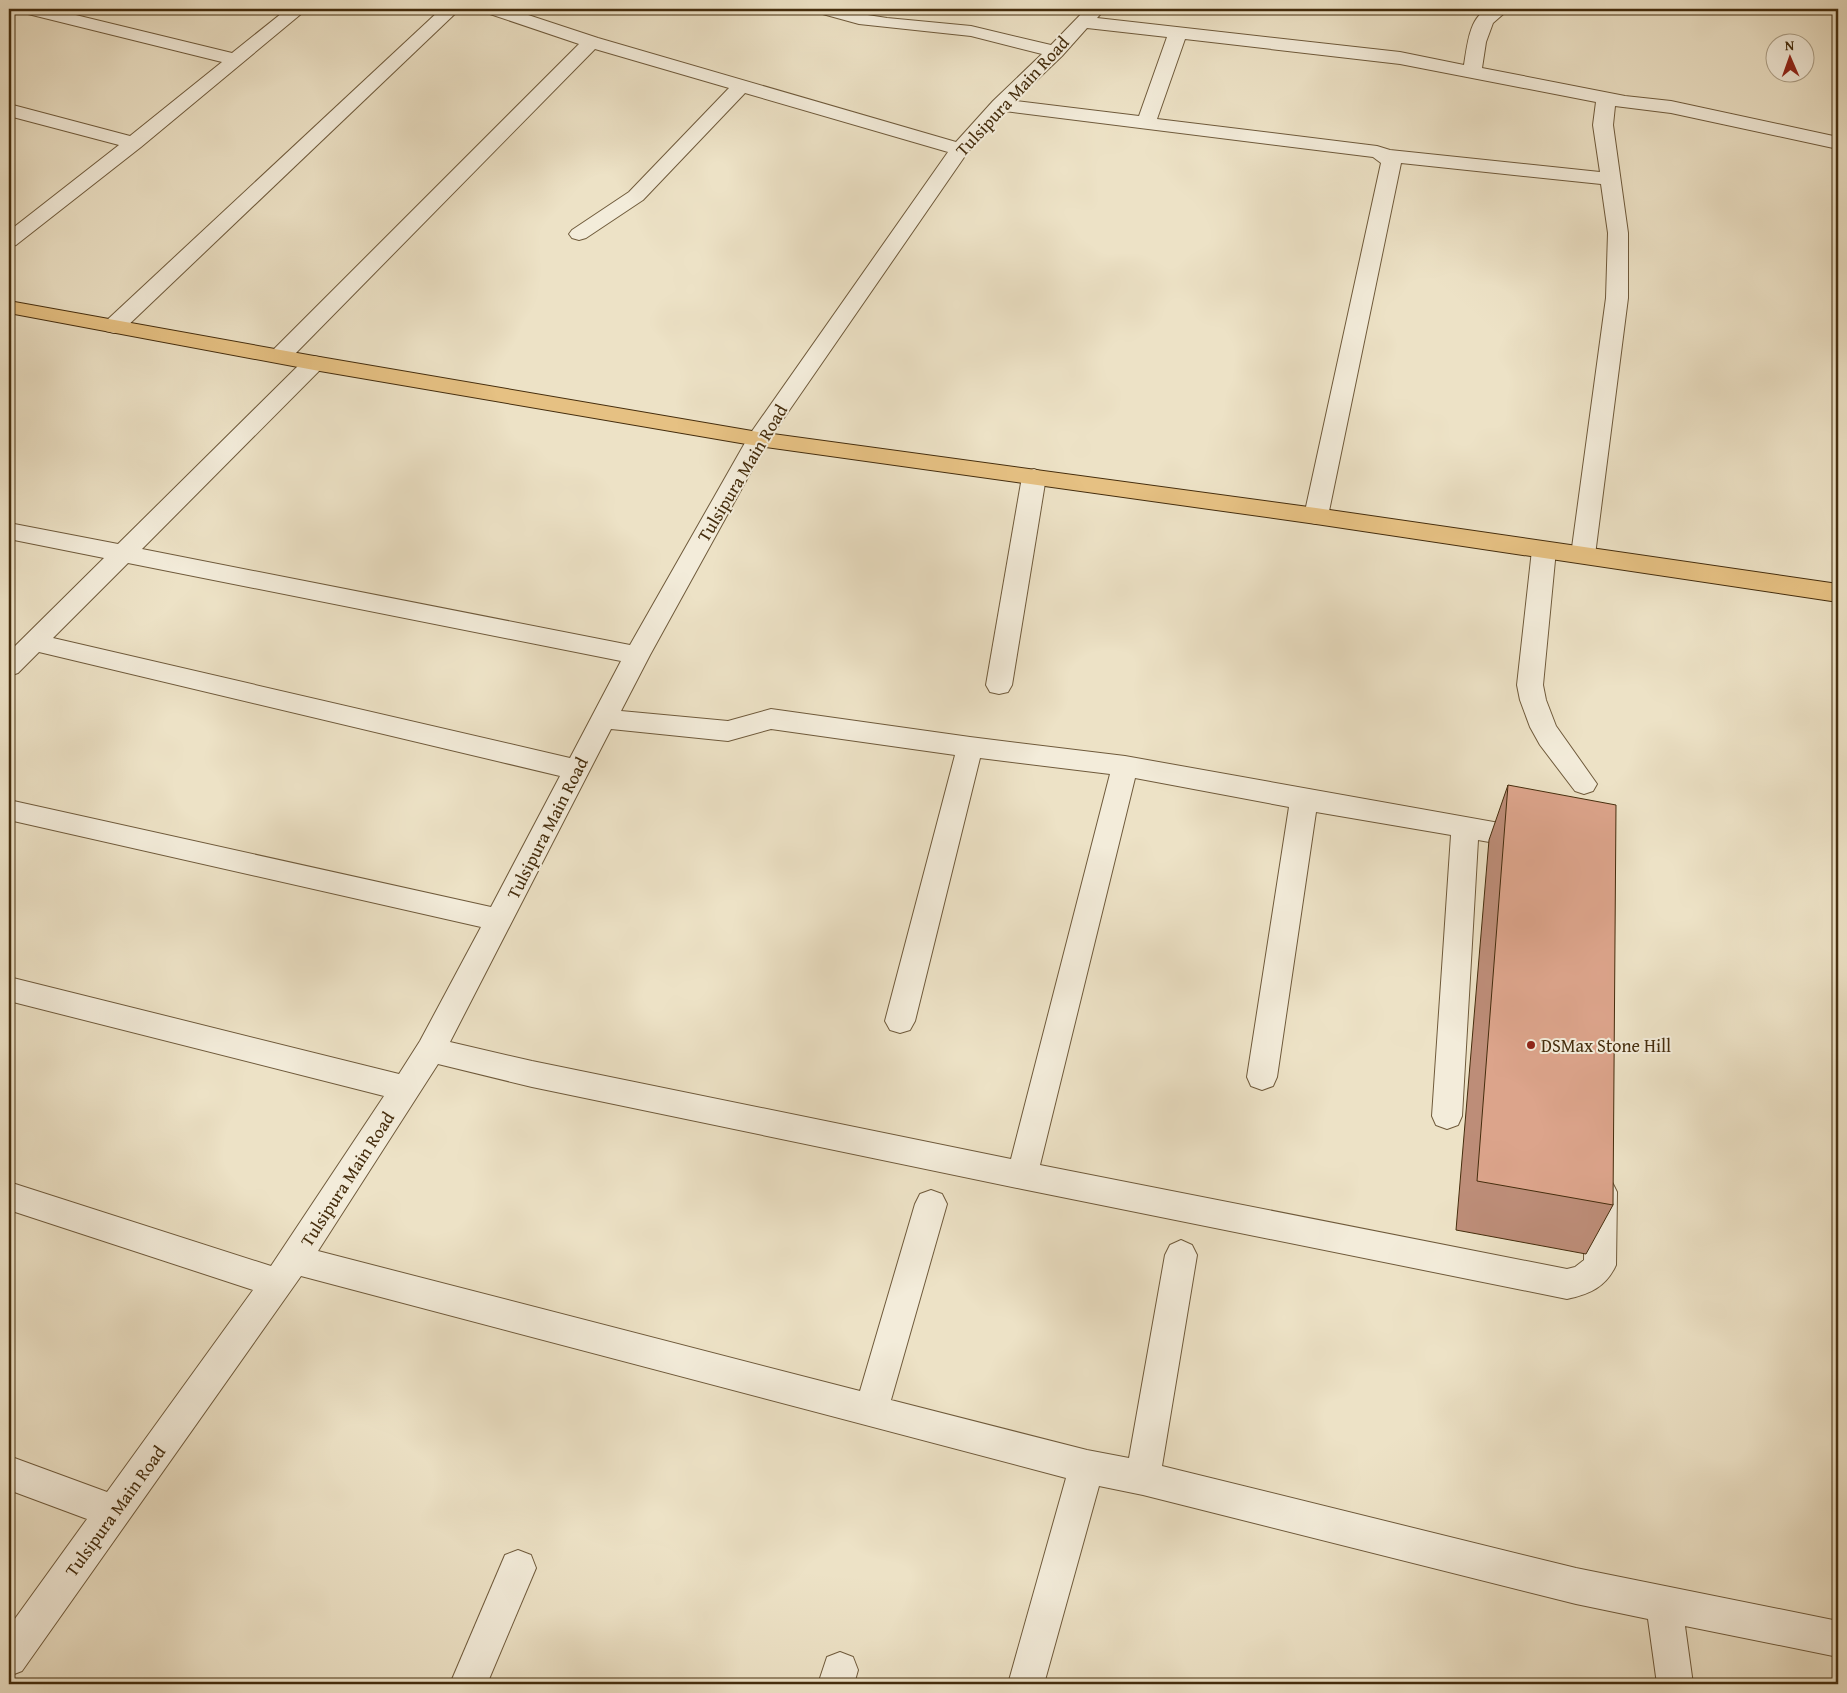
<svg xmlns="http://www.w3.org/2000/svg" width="1847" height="1693" font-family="'Gentium Book Plus',serif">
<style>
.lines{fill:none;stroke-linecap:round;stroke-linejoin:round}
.minor-casing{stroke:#6f5a3b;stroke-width:2}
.major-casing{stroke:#452d0d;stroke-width:2}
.minor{fill:#f3ecda;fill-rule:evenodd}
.major{fill:#e6c183;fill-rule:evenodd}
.wall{fill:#bd8d78;stroke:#452d0d}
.building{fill:#dca48b;stroke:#452d0d}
.poi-dot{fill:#8f2418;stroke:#f3ecda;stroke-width:2}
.labels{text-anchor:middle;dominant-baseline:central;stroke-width:4;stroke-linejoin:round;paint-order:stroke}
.street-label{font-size:18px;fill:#452d0d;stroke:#f3ecda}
.poi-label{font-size:18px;fill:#452d0d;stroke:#f3ecda;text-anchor:start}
</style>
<rect width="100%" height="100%" fill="#ede2c6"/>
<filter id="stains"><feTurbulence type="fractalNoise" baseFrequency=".004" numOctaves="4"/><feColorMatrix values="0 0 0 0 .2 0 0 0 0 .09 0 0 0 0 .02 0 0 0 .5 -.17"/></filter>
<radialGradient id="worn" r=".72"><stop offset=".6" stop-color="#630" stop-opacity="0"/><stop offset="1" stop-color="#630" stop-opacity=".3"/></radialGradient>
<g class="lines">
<g class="minor-casing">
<g id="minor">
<polygon points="21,9 51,9 232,53 287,9 307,9 141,147 16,245 9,247 9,231 119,145 9,116 9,104 130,136 222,62 24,13"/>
<polygon points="441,9 460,9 122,331 114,333 106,331 103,326 106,321"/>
<path d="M484,9H510L598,38L956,142L993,101L1042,54L971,36L859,24L819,13L816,9H844L861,14L887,18L971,26L1051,45L1086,9H1105L1097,18L1400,52L1464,65C1467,48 1469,15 1489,9C1494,7 1503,9 1509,9L1493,23L1486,42L1482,68L1625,96L1671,101L1838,137V149L1671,113L1615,106L1613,125L1628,233V298L1595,555L1592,561L1583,563L1574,561L1571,555L1606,298L1608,233L1601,184L1401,163L1328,516L1324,522L1316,524L1308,522L1304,516L1381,163L1373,157L1005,111L967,153L768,441L650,655L621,711L728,721L771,709L970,737L1125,756L1539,830L1543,838L1539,846L1529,849L1478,840L1462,1116L1458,1125L1447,1129L1436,1125L1432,1116L1451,835L1316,812L1277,1077L1273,1086L1262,1090L1251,1086L1247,1077L1289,807L1135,778L1040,1165L1567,1269L1575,1267L1584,1260L1585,1192L1590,1182L1601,1178L1612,1182L1617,1192L1616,1265C1606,1287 1590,1294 1567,1299L1022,1189L532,1087L438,1064L318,1251L860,1391L915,1204L920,1194L931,1190L942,1194L947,1204L891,1400L1087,1450L1129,1458L1165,1255L1170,1245L1181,1240L1192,1245L1197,1255L1162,1466L1576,1568L1838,1621V1657L1685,1626L1693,1684H1657L1648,1619L1576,1604L1143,1495L1099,1486L1044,1684H1008L1066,1478L301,1276L22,1671L9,1676V1627L87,1519L9,1490V1456L107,1492L253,1290L9,1210V1182L271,1266L384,1096L9,1001V977L399,1074L420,1041L481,927L9,820V800L491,907L560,776L39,652L18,673L9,676V652L104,558L9,539V523L118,544L306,358L314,356L322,358L325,363L322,368L142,549L630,645L750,434L948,152L745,93L643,200L586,238L579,240L572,238L569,234L572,230L629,192L729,88L595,49L288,361L280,363L272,361L269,356L272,351L579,44L487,13ZM1087,28L1167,37L1139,116L1015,101L1062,56ZM1185,39L1400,64L1596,102L1593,125L1600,172L1390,150L1377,146L1157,119ZM128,563L621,661L570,758L53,638ZM611,729L728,741L771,729L955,755L885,1021L890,1030L900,1033L910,1030L915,1021L980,758L1110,774L1011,1159L532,1061L450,1042Z"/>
<polygon points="1034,469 1042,472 1046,477 1012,685 1008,692 999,694 990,692 986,685 1022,477 1026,472"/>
<polygon points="1544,542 1553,544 1556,550 1543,685 1546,700 1556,726 1597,784 1593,791 1584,794 1575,791 1540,745 1530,727 1520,700 1517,685 1532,550 1535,544"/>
<polygon points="518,1550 531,1555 536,1568 487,1684 450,1684 505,1555"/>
<polygon points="840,1652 853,1657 858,1670 854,1684 818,1684 827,1657"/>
</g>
</g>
<g class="major-casing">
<polygon id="major" points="9,301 314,356 758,432 1316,508 1838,584 1838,602 1316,524 758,446 314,370 9,313"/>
</g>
<use href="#minor" class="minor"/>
<use href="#major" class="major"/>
</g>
<polygon class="wall" points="1508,785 1613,1205 1586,1254 1456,1230 1489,840"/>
<polygon class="building" points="1508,785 1616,805 1613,1205 1477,1181"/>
<circle class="poi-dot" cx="1531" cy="1045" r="5"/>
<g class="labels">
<g class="street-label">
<text transform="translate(1012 96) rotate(-47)">Tulsipura Main Road</text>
<text transform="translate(742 473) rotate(-59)">Tulsipura Main Road</text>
<text transform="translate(547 828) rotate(-63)">Tulsipura Main Road</text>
<text transform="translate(347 1179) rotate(-57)">Tulsipura Main Road</text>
<text transform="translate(115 1511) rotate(-54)">Tulsipura Main Road</text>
</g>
<g class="poi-label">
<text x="1541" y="1045">DSMax Stone Hill</text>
</g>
</g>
<rect width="1847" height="1693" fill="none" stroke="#ede2c6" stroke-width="30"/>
<rect x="10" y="10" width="1827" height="1673" fill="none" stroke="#452d0d" stroke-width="2.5"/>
<rect x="15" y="15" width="1817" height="1663" fill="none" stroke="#452d0d"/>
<g transform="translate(1790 58) rotate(358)"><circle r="24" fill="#f3ecda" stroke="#ada088"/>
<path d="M0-4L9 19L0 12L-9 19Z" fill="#8f2418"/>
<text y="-8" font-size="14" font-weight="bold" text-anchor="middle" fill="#452d0d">N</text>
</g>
<rect width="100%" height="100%" filter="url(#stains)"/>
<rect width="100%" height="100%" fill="url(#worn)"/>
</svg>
